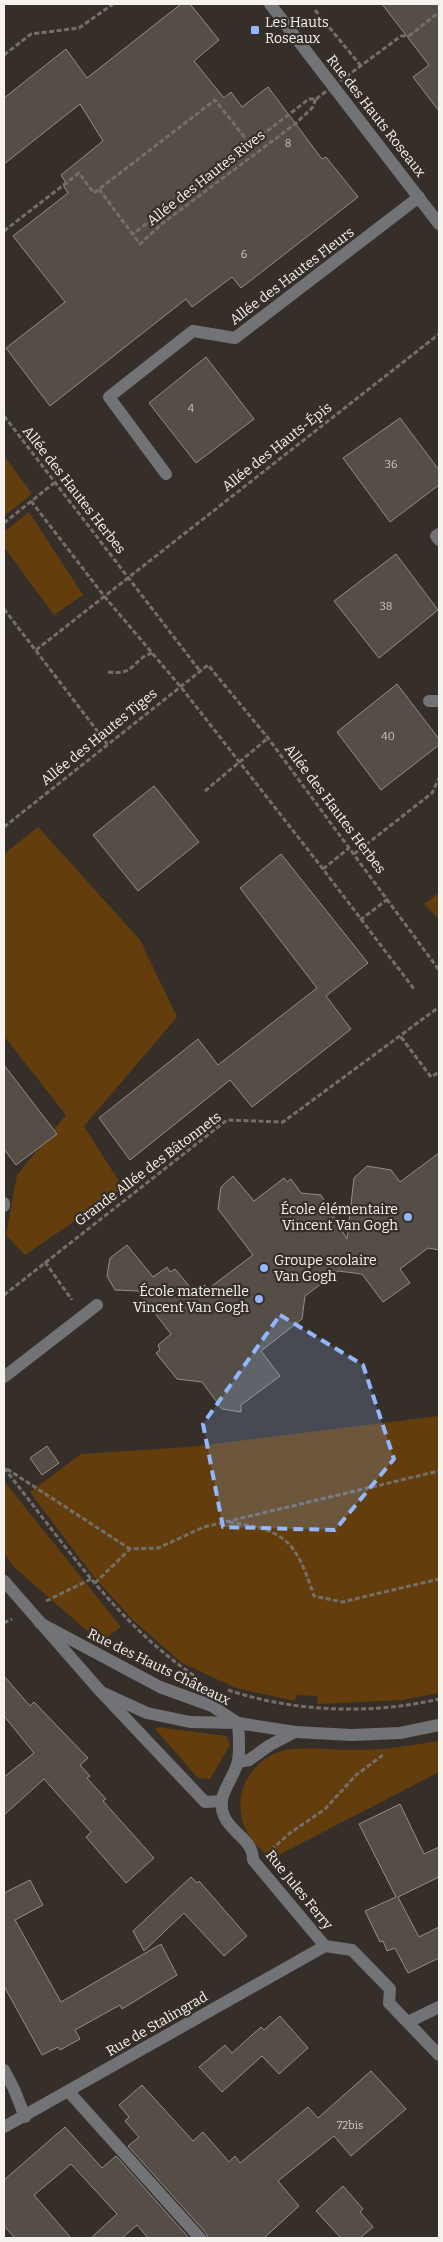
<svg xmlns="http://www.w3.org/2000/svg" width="443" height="2242" font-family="Bitter,serif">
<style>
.green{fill:#633e0c}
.building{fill:#554e47;stroke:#958d86}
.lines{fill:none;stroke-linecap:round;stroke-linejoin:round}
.path{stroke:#756f6a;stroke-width:3;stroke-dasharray:5 2.5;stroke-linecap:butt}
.minor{stroke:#717377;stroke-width:12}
.path-bridge{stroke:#756f6a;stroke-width:3;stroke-dasharray:5 2.5;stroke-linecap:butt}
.marked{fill:#92b7fd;fill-opacity:0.2;stroke:#92b7fd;stroke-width:4;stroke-dasharray:10 6;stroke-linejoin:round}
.poi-dot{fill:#92b7fd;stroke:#362f29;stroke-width:2}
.labels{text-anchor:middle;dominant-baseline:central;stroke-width:4.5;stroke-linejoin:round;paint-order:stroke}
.number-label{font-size:11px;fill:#cec9c4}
.poi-label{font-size:14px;fill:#f6f2ee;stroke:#362f29;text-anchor:start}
.street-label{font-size:14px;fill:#f6f2ee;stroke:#362f29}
</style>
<rect width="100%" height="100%" fill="#362f29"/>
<g class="green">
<polygon points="4,456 32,494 4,516"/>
<polygon points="29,512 83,595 54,615 4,547 4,532"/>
<polygon points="38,827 140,940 177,1017 84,1126 123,1188 25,1255 6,1235 17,1175 66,1115 4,1036 4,854"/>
<polygon points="439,893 439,919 424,904"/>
<polygon points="439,1416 439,1693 402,1700 318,1704 317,1696 296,1695 295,1701 236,1688 182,1663 133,1620 94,1577 30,1492 81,1454 189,1447"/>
<polygon points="4,1481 121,1627 100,1642 15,1568 4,1553"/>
<polygon points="157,1727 226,1736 230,1745 210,1779 198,1778 156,1730"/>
<path d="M439,1741V1772L271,1859C263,1851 254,1844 248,1834C229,1801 247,1761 282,1751C304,1745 336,1751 359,1750C386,1750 413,1745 439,1741Z"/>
</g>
<g class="building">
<polygon points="181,4 190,4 219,40 194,61 224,98 231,92 242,107 268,87 322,159 326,157 358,197 241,288 232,277 192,307 186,299 50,406 6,348 65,302 13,236 68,193 63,185 66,183 61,175 103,141 80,104 4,164 4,98 66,49 87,78"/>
<polygon points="382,4 439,4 439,111 413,77 429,65"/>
<polygon points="206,357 254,419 196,463 149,403"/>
<polygon points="400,418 439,470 439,485 390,522 343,458"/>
<polygon points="396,554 438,610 379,658 334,601"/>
<polygon points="397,684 439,739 439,745 381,790 337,732"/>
<polygon points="154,786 199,842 138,891 93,835"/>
<polygon points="281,854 368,963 326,996 351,1029 252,1107 230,1080 130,1160 99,1118 198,1039 218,1065 317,988 240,888"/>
<polygon points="4,1065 57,1134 16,1165 4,1149"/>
<polygon points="439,1153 439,1250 428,1248 400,1269 410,1283 383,1302 362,1274 338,1271 305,1296 302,1319 261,1351 280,1376 241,1405 241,1412 222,1409 202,1382 177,1379 156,1353 160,1350 158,1345 171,1334 138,1291 115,1290 107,1276 110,1258 127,1245 153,1277 167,1267 170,1272 175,1269 195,1293 205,1285 208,1289 253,1255 218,1209 221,1187 233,1176 254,1201 284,1178 287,1182 291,1179 301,1193 321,1195 347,1239 354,1178 367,1166 391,1170 400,1182"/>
<polygon points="47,1446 59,1463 42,1475 30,1458"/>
<polygon points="4,1676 30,1706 34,1702 88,1758 80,1765 90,1776 87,1778 106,1799 103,1801 154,1858 126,1883 86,1837 91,1832 44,1779 4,1815 4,1777 34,1753 4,1716"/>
<polygon points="400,1804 424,1854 439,1847 439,1877 398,1897 419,1937 439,1927 439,1958 408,1973 395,1948 387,1951 383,1941 380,1942 365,1911 396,1897 359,1824"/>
<polygon points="191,1877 197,1883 199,1881 247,1936 224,1956 184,1913 144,1951 133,1931"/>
<polygon points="30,1880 43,1905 15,1920 61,2002 161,1944 177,1975 122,2009 120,2005 75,2030 80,2039 60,2050 58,2047 42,2055 4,1986 4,1893"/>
<polygon points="280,2016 308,2048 279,2074 262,2056 222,2092 199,2067 225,2045 232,2053 261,2027 264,2030"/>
<polygon points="371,2071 406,2109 351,2156 334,2136 278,2181 299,2206 264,2238 208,2238 206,2233 128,2146 139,2137 125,2121 129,2117 119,2105 142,2085 193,2141 203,2132 229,2162 235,2156 240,2163 308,2107 318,2118"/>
<polygon points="65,2127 102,2168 116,2156 189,2238 148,2238 137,2225 122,2238 91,2238 117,2214 71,2164 34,2195 71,2238 15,2238 4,2226 4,2180"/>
<polygon points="343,2186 363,2209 360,2212 373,2227 360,2238 341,2238 316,2211"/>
</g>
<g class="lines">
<g class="path">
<polyline points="315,10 361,66"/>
<polyline points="409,36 439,12"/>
<polyline points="4,55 31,34 79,28 113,4"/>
<polyline points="99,189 140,244 163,223 295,124 312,108 316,99 309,99 133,234"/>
<polyline points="4,231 79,173 94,193 215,100 250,144"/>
<polyline points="4,416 200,671"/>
<polyline points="31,501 104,596 180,686 323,869 414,989"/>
<polyline points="4,523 54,483"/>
<polyline points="4,609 108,745"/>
<polyline points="36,650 439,334"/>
<path d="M108,672C137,676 132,658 153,653"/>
<polyline points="205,791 268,738"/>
<polyline points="4,827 208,665 268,738 439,970"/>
<polyline points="354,854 432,793 439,778"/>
<polyline points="323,869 349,848"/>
<polyline points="360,920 388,899"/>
<polyline points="401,1037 431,1077 439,1072"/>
<polyline points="45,1262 72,1300"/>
<polyline points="4,1295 227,1120 283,1122 439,1007"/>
<path d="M4,1468C63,1542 117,1624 196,1677"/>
<polyline points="7,1469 130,1549"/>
<path d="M229,1522C287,1530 296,1542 314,1596L342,1602L439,1579"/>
<polyline points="95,1583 130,1549 158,1548 204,1527 439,1471"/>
<polyline points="46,1601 91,1579"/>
<polyline points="4,1623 12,1619"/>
<path d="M228,1690C294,1712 371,1715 439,1699"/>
<polyline points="271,1850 290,1833 325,1809 355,1776 384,1754"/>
</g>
<g class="minor">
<polyline points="270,4 439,224"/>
<polyline points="166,474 109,397 193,331 235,338 419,197"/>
<polyline points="439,534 436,536 439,540"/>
<polyline points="429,701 439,701"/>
<polyline points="4,1203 4,1206"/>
<polyline points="4,1377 97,1305"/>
<polyline points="4,1581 101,1692 205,1802 222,1801"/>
<path d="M40,1623L160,1687L212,1706L238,1723C239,1735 240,1749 238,1761C234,1780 215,1795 224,1816C231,1833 253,1839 253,1860L325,1946L352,1950L390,1989L389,2003L439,2055"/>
<polyline points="101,1692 147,1713 190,1722 238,1723 295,1732 352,1735 400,1733 439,1725"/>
<polyline points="238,1762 249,1760 270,1745 295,1732"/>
<polyline points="408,2022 439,2007"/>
<polyline points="4,2070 14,2089 25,2117"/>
<polyline points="69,2092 200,2238"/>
<polyline points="4,2127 325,1946"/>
</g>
<polyline class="path-bridge" points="316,99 401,36 409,36"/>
</g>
<path class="marked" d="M280,1315L363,1365L394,1459L335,1530L223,1527L203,1424Z"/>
<g class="poi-dot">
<rect x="250" y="25" width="10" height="10" rx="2.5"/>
<circle cx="408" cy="1217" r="5"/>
<circle cx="264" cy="1268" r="5"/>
<circle cx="259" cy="1299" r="5"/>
</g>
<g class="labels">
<g class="number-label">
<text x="288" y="143">8</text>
<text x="244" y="254">6</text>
<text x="191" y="408">4</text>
<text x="391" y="464">36</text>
<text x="386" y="606">38</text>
<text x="388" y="736">40</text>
<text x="350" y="2125">72bis</text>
</g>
<g class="poi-label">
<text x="265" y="22">Les Hauts<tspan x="265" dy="16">Roseaux</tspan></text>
<text x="398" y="1209" text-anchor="end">École élémentaire<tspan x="398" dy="16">Vincent Van Gogh</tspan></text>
<text x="274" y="1260">Groupe scolaire<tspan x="274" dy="16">Van Gogh</tspan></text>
<text x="249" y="1291" text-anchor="end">École maternelle<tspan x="249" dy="16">Vincent Van Gogh</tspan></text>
</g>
<g class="street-label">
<text transform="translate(376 116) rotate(52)">Rue des Hauts Roseaux</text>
<text transform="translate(206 178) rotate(-38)">Allée des Hautes Rives</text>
<text transform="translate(292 276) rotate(-37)">Allée des Hautes Fleurs</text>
<text transform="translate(277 447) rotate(-38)">Allée des Hauts-Épis</text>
<text transform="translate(74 490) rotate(52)">Allée des Hautes Herbes</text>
<text transform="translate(99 737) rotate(-39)">Allée des Hautes Tiges</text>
<text transform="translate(335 809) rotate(53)">Allée des Hautes Herbes</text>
<text transform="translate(148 1169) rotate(-37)">Grande Allée des Bâtonnets</text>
<text transform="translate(159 1667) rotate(26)">Rue des Hauts Châteaux</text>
<text transform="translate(299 1890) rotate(51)">Rue Jules Ferry</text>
<text transform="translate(157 2024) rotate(-30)">Rue de Stalingrad</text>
</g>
</g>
<rect width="443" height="2242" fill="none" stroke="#f6f2ee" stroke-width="10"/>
</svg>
